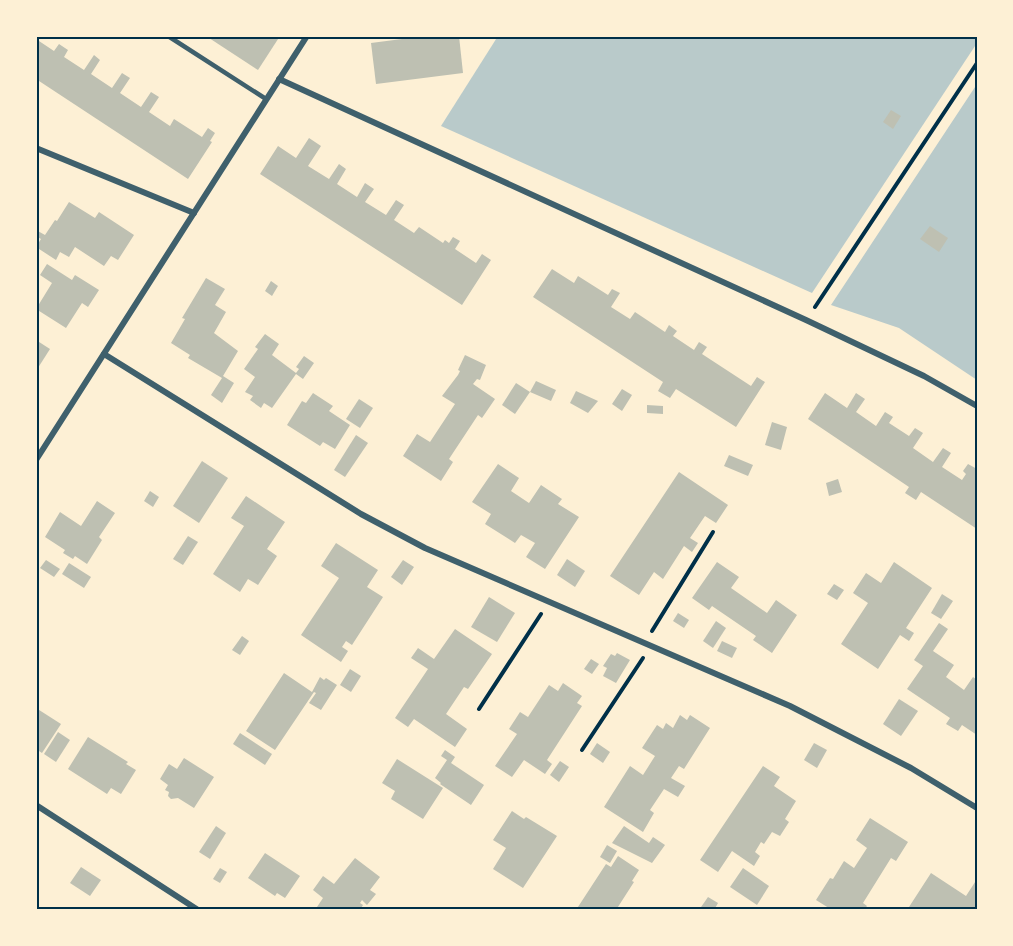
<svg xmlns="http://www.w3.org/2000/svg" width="1013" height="946" font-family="'Crimson Pro',serif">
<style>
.green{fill:#b9caca}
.building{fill:#bec0b2}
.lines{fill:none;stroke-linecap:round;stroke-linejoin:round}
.path{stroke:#003049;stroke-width:4}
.service{stroke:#3f606c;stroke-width:4.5}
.minor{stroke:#3f606c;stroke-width:6}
.neatline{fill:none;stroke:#003049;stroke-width:2}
</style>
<rect width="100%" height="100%" fill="#fdf0d5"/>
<g class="green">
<polygon points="498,36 977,36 977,43 812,293 441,126"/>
<polygon points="977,84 977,380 899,328 831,305"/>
</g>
<g class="building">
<polygon points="206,36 280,36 258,70"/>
<polygon points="425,36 459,36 463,73 376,84 371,43"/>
<polygon points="36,39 54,51 59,44 68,50 64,57 84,70 94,55 100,60 91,74 112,88 122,73 130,78 120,93 141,107 151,92 159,97 149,112 170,126 174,119 202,137 208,128 215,133 210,141 212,142 188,179 36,79"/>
<polygon points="891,110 901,116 893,129 883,122"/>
<polygon points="309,138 321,146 308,166 329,179 339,164 346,169 337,184 357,197 365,183 374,189 365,202 386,215 396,200 404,205 394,220 414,233 419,227 443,243 445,240 449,243 453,237 460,241 455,249 476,263 482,254 491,260 462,305 260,174 278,146 296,158"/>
<polygon points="69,202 95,218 99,212 134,235 118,260 111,256 104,266 75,247 69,257 60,252 56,260 36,247 41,239 36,236 36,230 45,235 55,220 57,221"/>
<polygon points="930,226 948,238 939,252 920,239"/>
<polygon points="47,264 72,280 75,275 99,290 88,307 82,303 66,328 36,309 52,283 40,275"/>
<polygon points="552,269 574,283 578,276 608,295 612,289 620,293 611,307 630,319 635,312 665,332 669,325 677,331 673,336 694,350 699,342 707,347 702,354 751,386 757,377 765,382 736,427 676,389 670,398 658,391 663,382 533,297"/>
<polygon points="206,278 225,289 215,305 226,312 214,333 238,351 223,376 234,383 222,403 211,395 222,378 188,358 190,355 171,343 185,319 182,318"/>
<polygon points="271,281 278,286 272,296 265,291"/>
<polygon points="265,334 279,344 272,355 296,373 299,369 296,367 304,356 314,363 303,379 296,374 272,408 264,403 261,408 250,400 253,396 245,392 255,377 244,369 258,349 255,347"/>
<polygon points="36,340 50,349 36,371"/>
<polygon points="465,355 486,365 480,380 477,379 473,384 495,399 482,418 478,415 449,459 453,462 441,481 403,456 417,434 430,442 455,404 442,396 458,375 460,371 458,370"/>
<polygon points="536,381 556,390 551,401 530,392"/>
<polygon points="516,383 530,392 515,414 502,405"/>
<polygon points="622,389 632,395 622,411 612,404"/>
<polygon points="576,391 598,401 588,413 570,403"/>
<polygon points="313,393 333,406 329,411 350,425 335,449 323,442 320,446 287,425 302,401 306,403"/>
<polygon points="825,393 847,408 856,393 865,399 856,412 876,426 885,412 893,417 889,423 909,436 915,428 923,433 913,448 933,462 943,448 951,453 942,467 962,480 966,474 963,471 968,464 977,469 975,478 977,479 977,529 921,492 916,500 905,493 909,487 808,419"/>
<polygon points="359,399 373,408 360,428 346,419"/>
<polygon points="647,405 663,406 663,414 647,413"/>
<polygon points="772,422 787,427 781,450 765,445"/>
<polygon points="356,435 368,443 345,477 334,470"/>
<polygon points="729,455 753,465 748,476 724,466"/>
<polygon points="202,461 228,478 199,523 173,506"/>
<polygon points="498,464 519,478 511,491 529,503 541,485 562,499 558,504 579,517 545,569 526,557 535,543 521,535 515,543 485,524 491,514 472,502"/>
<polygon points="679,472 728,505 716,523 705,516 690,538 698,543 692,552 684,546 663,579 654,572 639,595 610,576"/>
<polygon points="838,479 842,492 829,496 826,483"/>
<polygon points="150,491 159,497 153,507 144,501"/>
<polygon points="246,496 285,522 267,549 277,556 258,585 248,579 240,592 213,574 244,526 231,518"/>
<polygon points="97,501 115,513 99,537 102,540 87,564 75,556 73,559 63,553 65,550 45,537 60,512 81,526"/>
<polygon points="188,536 198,542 183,565 173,559"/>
<polygon points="336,543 378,570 367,587 383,597 352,645 346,641 342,647 348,651 341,662 301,635 339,578 321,566"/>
<polygon points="567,559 585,571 575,587 557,575"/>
<polygon points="46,560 60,569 54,577 40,568"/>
<polygon points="403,560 414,567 402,585 391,577"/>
<polygon points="717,562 739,577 731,588 767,613 776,600 797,615 772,653 753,640 756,636 712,606 709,610 692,598"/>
<polygon points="894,562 932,588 906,628 914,633 909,641 900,635 878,669 841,644 868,603 853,593 866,573 881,583"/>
<polygon points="69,563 91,577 84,588 62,574"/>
<polygon points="834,584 844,590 837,600 827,594"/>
<polygon points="942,594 953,601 941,619 931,613"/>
<polygon points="489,597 515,613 497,642 471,627"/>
<polygon points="678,613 689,620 684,628 673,621"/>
<polygon points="716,621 726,628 713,648 703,641"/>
<polygon points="939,623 948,629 933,651 954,665 946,677 964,690 973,677 977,680 977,735 962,725 958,731 946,724 950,718 907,689 923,666 914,660"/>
<polygon points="455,629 492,654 468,689 464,687 446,714 467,729 455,747 414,719 408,727 395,718 428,669 411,658 418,648 434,659"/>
<polygon points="242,636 249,641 240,655 232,650"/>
<polygon points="722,641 737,648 732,658 717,651"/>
<polygon points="617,653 630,660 616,683 603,676 607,668 603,666 611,654 615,656"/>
<polygon points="591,659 599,664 592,674 584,669"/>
<polygon points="350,669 361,676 351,692 340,685"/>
<polygon points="284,673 312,692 320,677 324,680 326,678 337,685 321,710 309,703 316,693 314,692 275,750 246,731"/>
<polygon points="563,683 582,696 577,703 582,706 547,760 552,764 545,774 524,760 512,777 495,766 517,734 509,729 520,712 528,717 549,685 558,691"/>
<polygon points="899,699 918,711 901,736 883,724"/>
<polygon points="36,708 61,724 42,753 36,749"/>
<polygon points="680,715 687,720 690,715 710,728 684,769 679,766 671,778 685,786 678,797 664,789 650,810 654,813 643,832 604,807 630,766 643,775 655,756 642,748 657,725 663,729 666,723 673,728"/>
<polygon points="58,732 70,740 56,762 44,754"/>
<polygon points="240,733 272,754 265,765 233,744"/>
<polygon points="88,737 128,762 126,764 136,770 121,794 111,788 107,794 68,769"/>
<polygon points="597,743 610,752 603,763 590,754"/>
<polygon points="814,743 827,750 817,768 804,760"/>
<polygon points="445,750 455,757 451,763 484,785 471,805 440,784 441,783 435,778 447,760 441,756"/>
<polygon points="184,758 214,777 194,808 178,798 171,799 168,796 169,792 165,790 168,785 160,779 169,764 177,769"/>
<polygon points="397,759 443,788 423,819 391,799 395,791 382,783"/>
<polygon points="560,761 569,767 559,782 550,775"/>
<polygon points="763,766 780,777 774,786 796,801 785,819 789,822 780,836 772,832 764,844 761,842 755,852 760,856 754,866 732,851 718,872 700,860"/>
<polygon points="512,811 524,819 526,817 557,836 523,888 493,869 506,848 493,840"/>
<polygon points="870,818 908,842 896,861 891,858 863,903 867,906 864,910 832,910 816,900 830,878 833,879 844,861 854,868 867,848 856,840"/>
<polygon points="216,826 226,833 210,859 199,852"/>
<polygon points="624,826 649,843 653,837 665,845 652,863 612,843"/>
<polygon points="607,845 617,851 610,863 600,857"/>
<polygon points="265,853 300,876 285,898 277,893 275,896 248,878"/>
<polygon points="618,856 639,870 632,881 634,882 616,910 576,910 606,864 611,867"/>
<polygon points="355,858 380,877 370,890 376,894 367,905 362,900 360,903 363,905 360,910 315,910 323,898 313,890 323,876 334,884"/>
<polygon points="81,867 101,880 90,896 70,883"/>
<polygon points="220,868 227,872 220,883 213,879"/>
<polygon points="743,868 769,886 757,905 730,887"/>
<polygon points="931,873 966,896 977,879 977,910 914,910 909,907"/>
<polygon points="708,897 718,903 714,910 699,910"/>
</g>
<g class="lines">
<g class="path">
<polyline points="416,36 416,37"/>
<polyline points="815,307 977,63"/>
<polyline points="652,631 713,532"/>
<polyline points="479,709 541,614"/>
<polyline points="582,750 643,658"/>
</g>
<polyline class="service" points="168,36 266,99"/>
<g class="minor">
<polyline points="279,79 806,320 924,376 977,406"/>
<polyline points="36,148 194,213"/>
<polyline points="104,354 361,514 425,548 790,706 911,768 977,808"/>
<polyline points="36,460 307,36"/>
<polyline points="36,805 198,910"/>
</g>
</g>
<rect width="1013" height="946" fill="none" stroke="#fdf0d5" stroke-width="75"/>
<rect x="38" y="38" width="938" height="870" class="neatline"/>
</svg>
